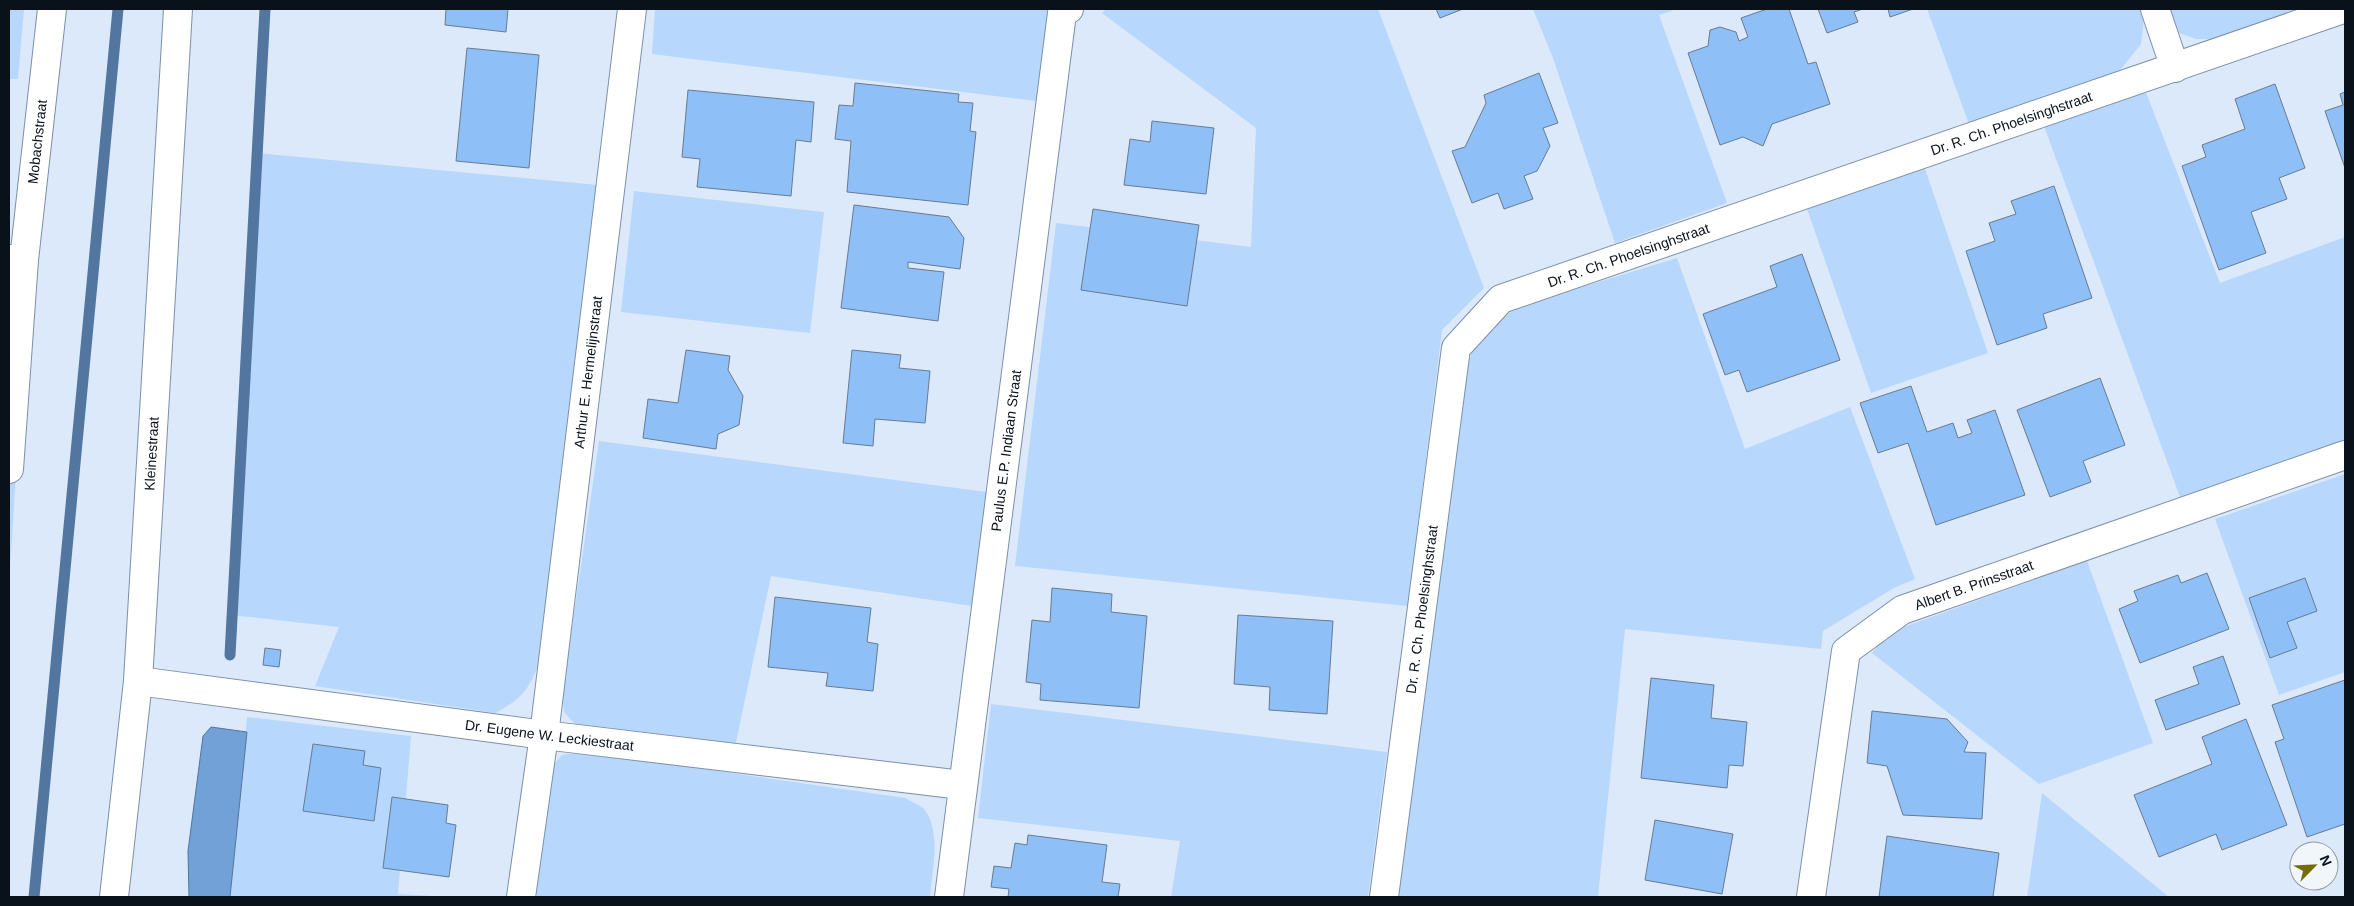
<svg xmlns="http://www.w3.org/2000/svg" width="2354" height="906" font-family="Helvetica,sans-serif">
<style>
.green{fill:#b8d7fc}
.water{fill:#72a1d8;stroke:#52769f}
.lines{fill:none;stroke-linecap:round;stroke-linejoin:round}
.stream{stroke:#52769f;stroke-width:11}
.building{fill:#8fbff7;stroke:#677b92}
.street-casing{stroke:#7b90a9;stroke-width:30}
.street{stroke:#fff;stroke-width:28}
.labels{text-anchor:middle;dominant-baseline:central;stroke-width:4.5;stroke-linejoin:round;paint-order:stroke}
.street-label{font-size:14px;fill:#09111a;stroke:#f1f6fb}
</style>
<rect width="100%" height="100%" fill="#dce9fa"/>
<g class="green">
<polygon points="9,9 24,9 18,79 9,79"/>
<polygon points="655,9 1052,9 1048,15 1037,101 652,54"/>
<polygon points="1106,9 1378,9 1484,288 1442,330 1408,606 1015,566 1056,223 1251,247 1256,128 1102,13"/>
<polygon points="1533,9 1677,9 1659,15 1727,203 1615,243 1553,58"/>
<polygon points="1927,9 2141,9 2144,19 2141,44 2113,79 1969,124"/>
<polygon points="2166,9 2302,9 2215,39 2196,39 2179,33"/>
<polygon points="2145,90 2220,283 2345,237 2345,440 2180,497 2044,126"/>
<path d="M257,153L598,185L540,660C529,690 523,698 495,713L315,686L339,627L232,615Z"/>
<polygon points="1924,166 1988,353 1871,393 1806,206"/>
<polygon points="634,191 824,212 810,333 621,312"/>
<polygon points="1677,258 1745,449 1850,407 1915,579 1894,588 1823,631 1821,649 1625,629 1598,897 1396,897 1465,378 1474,343 1496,321 1523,305"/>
<polygon points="599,441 987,492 972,606 771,576 735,747 577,726 564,712 562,697"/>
<polygon points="9,456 17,457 9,585"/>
<polygon points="2345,474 2345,672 2279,695 2215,519"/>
<polygon points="2087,561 2153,743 2039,784 1872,653 1887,633"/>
<polygon points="991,704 1387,752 1368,897 1171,897 1180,841 978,818"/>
<polygon points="247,717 411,736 398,894 452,897 230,897"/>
<path d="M585,752L905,798C910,801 918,804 923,808C942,828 932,873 930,897H536L551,768L562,755Z"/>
<polygon points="2042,793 2169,897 2027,897"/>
</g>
<polygon class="water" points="211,727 247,732 230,897 189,897 188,851 203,736"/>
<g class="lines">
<g class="stream">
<polyline points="230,655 265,9"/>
<polyline points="34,897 118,9"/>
</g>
</g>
<g class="building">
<polygon points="446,9 508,9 506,32 445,25"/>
<polygon points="1436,9 1463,9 1440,18"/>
<polygon points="1767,9 1789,9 1808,64 1816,62 1830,104 1772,124 1763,146 1743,137 1720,145 1688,53 1708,46 1710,30 1720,27 1736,32 1739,41 1748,37 1741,18"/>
<polygon points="1818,9 1863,9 1854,12 1858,22 1827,33"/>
<polygon points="1888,9 1913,9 1890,17"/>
<polygon points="467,48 539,55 529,168 456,161"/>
<polygon points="1539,73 1558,123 1543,128 1550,146 1537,171 1524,176 1533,199 1504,209 1498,193 1472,203 1452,151 1465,147 1486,103 1484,95"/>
<polygon points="855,83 959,94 958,102 973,103 970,131 976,132 968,205 847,192 851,141 835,139 839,105 853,106"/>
<polygon points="2275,84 2305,168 2279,178 2287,199 2251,212 2266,253 2219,270 2182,166 2206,157 2202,145 2245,129 2235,99"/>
<polygon points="688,90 814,102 811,142 796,140 791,196 697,187 700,159 682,157"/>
<polygon points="2345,92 2345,168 2325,111 2343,105 2340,94"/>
<polygon points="1152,121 1214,128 1206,194 1124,185 1130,139 1150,142"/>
<polygon points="2054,186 2092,298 2043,314 2047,328 1997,345 1966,251 1995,241 1989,223 2016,214 2011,201"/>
<polygon points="854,205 949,217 964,238 960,269 908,262 908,268 944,272 938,321 841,308"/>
<polygon points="1093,209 1199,225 1187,306 1081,290"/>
<polygon points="1802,254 1840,360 1747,392 1739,370 1725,375 1703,314 1777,287 1770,266"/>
<polygon points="686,350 730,356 728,370 743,396 739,425 718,434 716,449 643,438 648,399 678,403"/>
<polygon points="852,350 901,355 899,368 930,371 925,423 875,419 873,446 843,443"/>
<polygon points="2100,378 2125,445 2083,461 2091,482 2050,497 2017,410"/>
<polygon points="1911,386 1927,432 1953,423 1958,438 1972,433 1967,420 1995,410 2025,495 1936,525 1908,443 1878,453 1860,403"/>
<polygon points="2207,573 2229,629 2140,663 2119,609 2138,601 2134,591 2178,575 2181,583"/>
<polygon points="2305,578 2317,611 2287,622 2297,648 2270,658 2249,598"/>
<polygon points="1052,588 1112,594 1111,612 1147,616 1139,708 1040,700 1041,684 1026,682 1032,620 1050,622"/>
<polygon points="775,597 871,608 867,642 878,644 873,691 826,686 828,673 768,667"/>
<polygon points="1238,615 1333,621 1327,714 1269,710 1270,687 1234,684"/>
<polygon points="265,648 281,650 279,667 263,665"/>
<polygon points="2223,656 2240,704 2166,730 2155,700 2199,684 2193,667"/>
<polygon points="1651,678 1714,685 1711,718 1747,722 1743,766 1729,765 1727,788 1641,778"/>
<polygon points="2345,680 2345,824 2307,837 2275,742 2284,739 2272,705"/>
<polygon points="1872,711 1947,719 1968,742 1964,752 1986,753 1982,819 1903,815 1887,766 1867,763"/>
<polygon points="2246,719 2287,825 2222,850 2216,834 2159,857 2134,795 2212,764 2202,737"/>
<polygon points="313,744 365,751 363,765 381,768 374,821 303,811"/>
<polygon points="392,797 448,805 446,823 456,825 449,877 383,868"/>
<polygon points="1655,820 1733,834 1722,894 1645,880"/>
<polygon points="1028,835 1107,845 1102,882 1120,884 1118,897 1008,897 1009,889 991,887 994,866 1011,868 1015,843 1027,845"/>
<polygon points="1887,836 1999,853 1993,897 1879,897"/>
</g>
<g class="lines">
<g class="street-casing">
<g id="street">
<polyline points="2155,9 2175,68"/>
<path id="s1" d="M9,259L24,260L52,9"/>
<polyline points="9,469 24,260"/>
<path id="s2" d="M138,681L544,735L962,785"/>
<path id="s3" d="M114,897L138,681L178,9"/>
<path id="s4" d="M521,897L544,735L632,9"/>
<path id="s5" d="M949,897L1062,13L1069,9"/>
<path id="s6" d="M1384,897L1456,348L1501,299L2343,9"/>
<path id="s7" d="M1811,897L1846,651L1902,610L2345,455"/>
</g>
</g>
<use href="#street" class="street"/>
</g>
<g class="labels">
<g class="street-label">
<text stroke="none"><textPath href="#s6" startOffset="1160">Dr. R. Ch. Phoelsinghstraat</textPath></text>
<text stroke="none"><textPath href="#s1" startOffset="134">Mobachstraat</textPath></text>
<text stroke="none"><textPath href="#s6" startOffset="755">Dr. R. Ch. Phoelsinghstraat</textPath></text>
<text stroke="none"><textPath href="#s4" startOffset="529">Arthur E. Hermelijnstraat</textPath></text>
<text stroke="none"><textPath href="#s5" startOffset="450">Paulus E.P. Indiaan Straat</textPath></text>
<text stroke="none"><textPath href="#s3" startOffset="445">Kleinestraat</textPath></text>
<text stroke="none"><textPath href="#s7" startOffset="394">Albert B. Prinsstraat</textPath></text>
<text stroke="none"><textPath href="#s6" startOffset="290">Dr. R. Ch. Phoelsinghstraat</textPath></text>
<text stroke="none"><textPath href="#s2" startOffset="415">Dr. Eugene W. Leckiestraat</textPath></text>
</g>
</g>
<rect width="2354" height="906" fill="none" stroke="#09111a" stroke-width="20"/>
<g transform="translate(2314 866) rotate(66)"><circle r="24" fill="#f1f6fb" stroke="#949aa1"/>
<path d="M0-4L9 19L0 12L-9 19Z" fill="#756c06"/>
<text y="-8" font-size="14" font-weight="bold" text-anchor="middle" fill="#09111a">N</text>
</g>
</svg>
